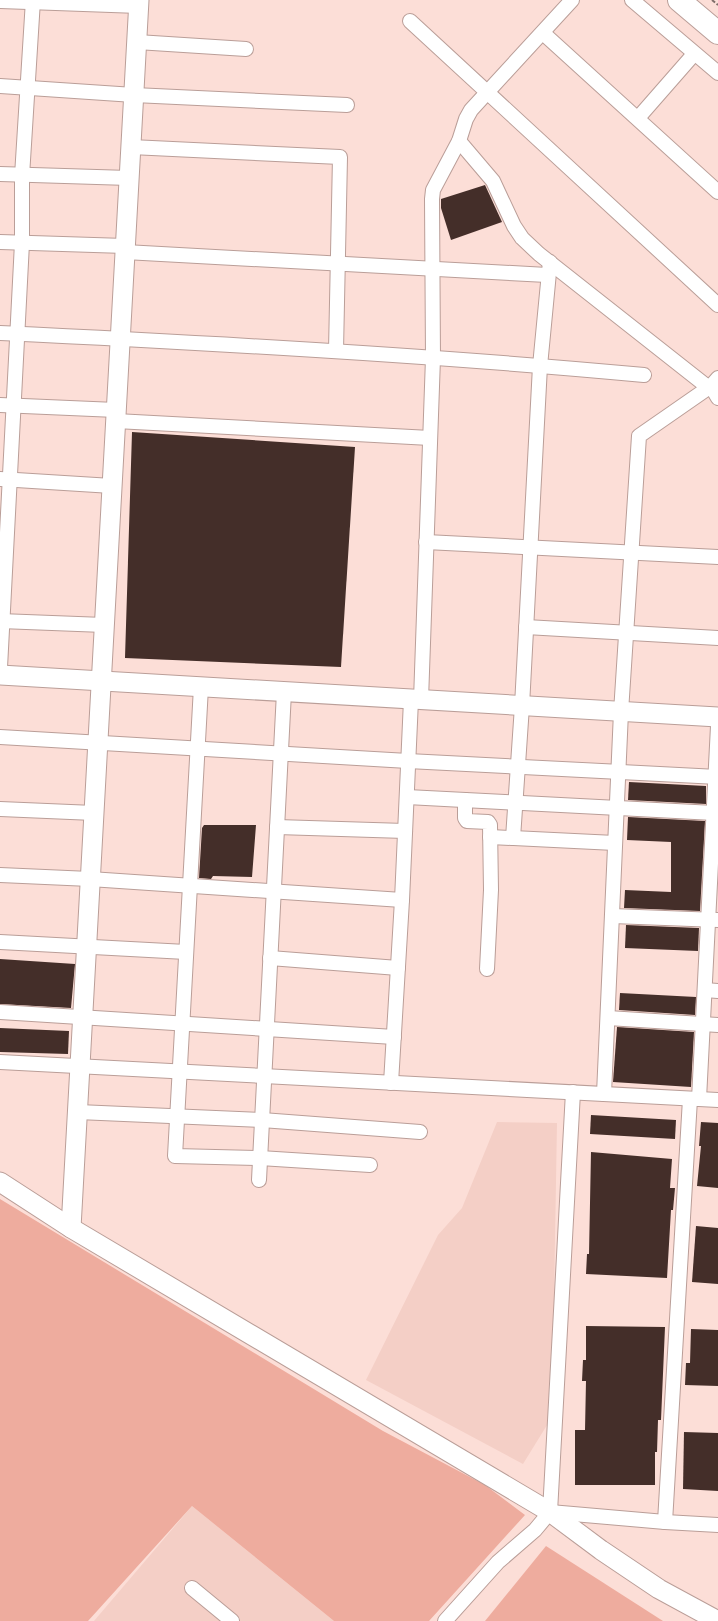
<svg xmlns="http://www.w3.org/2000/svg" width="718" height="1621" font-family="Bitter,serif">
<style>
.built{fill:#f4cfc6}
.green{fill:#eeac9e}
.building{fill:#442e29}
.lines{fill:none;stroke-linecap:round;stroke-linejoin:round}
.street-casing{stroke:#ba9e98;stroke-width:16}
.secondary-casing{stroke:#ba9e98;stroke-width:21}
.primary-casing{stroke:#ba9e98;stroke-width:24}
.path{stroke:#816e6a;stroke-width:2;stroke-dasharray:4 2;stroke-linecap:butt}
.street{stroke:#fff;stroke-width:14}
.secondary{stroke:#fff;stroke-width:19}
.primary{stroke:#fff;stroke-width:22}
</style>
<rect width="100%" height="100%" fill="#fcded7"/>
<g class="built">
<polygon points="497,1122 557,1123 552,1417 523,1464 366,1380 438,1235 462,1208"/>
<polygon points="192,1506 334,1621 94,1621"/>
</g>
<g class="green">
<polygon points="0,1199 383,1431 485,1485 525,1515 429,1621 334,1621 192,1506 88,1621 0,1621"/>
<polygon points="546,1546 663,1621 485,1621"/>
</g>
<g class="building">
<polygon points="485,185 502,222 451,240 441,208 441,199"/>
<polygon points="132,432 355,447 341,667 125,658"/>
<polygon points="629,782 706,786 706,804 628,800"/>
<polygon points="628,817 705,821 700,911 624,908 625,890 671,892 671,842 627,840"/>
<polygon points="204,825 256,825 252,877 213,876 211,879 199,878 202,828"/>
<polygon points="626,925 699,928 698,951 625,948"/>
<polygon points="0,959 75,964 71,1008 0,1004"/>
<polygon points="620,993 696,997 695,1015 619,1010"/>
<polygon points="617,1027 694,1032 691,1087 613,1082"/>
<polygon points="0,1028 69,1031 68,1054 0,1052"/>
<polygon points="591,1115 676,1120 675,1139 590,1134"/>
<polygon points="701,1122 718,1123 718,1188 697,1186 701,1146 699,1146"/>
<polygon points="591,1152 672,1159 670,1188 675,1188 673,1210 671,1210 667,1278 586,1274 587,1254 589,1254"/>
<polygon points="696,1226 718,1228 718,1284 692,1282"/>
<polygon points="586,1326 665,1327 661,1420 658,1420 657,1452 655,1452 655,1485 575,1485 575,1430 585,1430 586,1381 582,1381 583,1360 586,1360"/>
<polygon points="691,1329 718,1330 718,1386 685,1385 686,1363 690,1363"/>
<polygon points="684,1432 718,1433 718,1491 683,1489"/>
</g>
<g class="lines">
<g class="street-casing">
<g id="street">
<polyline points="632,0 718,73"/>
<polyline points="0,1 139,6"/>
<polyline points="410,21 718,305"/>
<polyline points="543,33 718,192"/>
<polyline points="137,42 246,49"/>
<polyline points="0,86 134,95 347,105"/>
<polyline points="638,118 694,54"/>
<polyline points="459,141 493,181 514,226 522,238 539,254 709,388"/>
<polyline points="131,147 340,157 336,351"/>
<polyline points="0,174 129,178"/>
<polyline points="0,242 125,246"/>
<polyline points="125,252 547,275"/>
<path d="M0,333C215,343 430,355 644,375"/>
<polyline points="711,386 718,398"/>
<polyline points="0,405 116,410"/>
<polyline points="116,421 430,438"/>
<polyline points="0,479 112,486"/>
<polyline points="426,542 718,557"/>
<polyline points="0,621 104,625"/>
<polyline points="526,627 718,638"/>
<polyline points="0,668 22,243 22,176 33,0"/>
<polyline points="201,687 175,1156 260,1158 370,1165"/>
<polyline points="421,700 433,358 432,199 433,190 459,141 466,119 471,110 572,0"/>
<polyline points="0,737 408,761 718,777"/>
<polyline points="407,797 714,813"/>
<polyline points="465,800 465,818 467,821 488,822 490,825 491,890 487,969"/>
<polyline points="0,809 94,813"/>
<polyline points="277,827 405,831"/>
<polyline points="490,837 615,843"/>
<polyline points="513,838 522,706 540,366 550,262"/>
<polyline points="0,875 90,879 402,900"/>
<polyline points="612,916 718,920"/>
<polyline points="0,942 186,952"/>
<polyline points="270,958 398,968"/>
<polyline points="705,990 718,991"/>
<polyline points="0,1012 394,1037"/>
<polyline points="608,1018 718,1025"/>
<polyline points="0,1062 718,1100"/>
<polyline points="391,1083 402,900 411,700"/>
<polyline points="604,1094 621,712 639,436 711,386 718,378"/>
<polyline points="699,1099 718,726"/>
<polyline points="78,1112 262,1120 420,1132"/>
<polyline points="259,1180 284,692"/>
<polyline points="550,1512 573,1092"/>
<polyline points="665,1522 690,1099"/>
<polyline points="192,1588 232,1621"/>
<polyline points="445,1621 498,1562 535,1530 550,1512 665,1522 718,1525"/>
</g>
</g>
<g class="secondary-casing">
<g id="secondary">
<polyline points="0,675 718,717"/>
<polyline points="0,1182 71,1228 550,1512 601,1550 659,1589 718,1621"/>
<polyline points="71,1228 139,0"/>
</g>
</g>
<g class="primary-casing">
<polyline id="primary" points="679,0 718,33"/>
</g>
<polyline class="path" points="712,0 718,5"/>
<use href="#street" class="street"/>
<use href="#secondary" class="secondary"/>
<use href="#primary" class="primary"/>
</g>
</svg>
